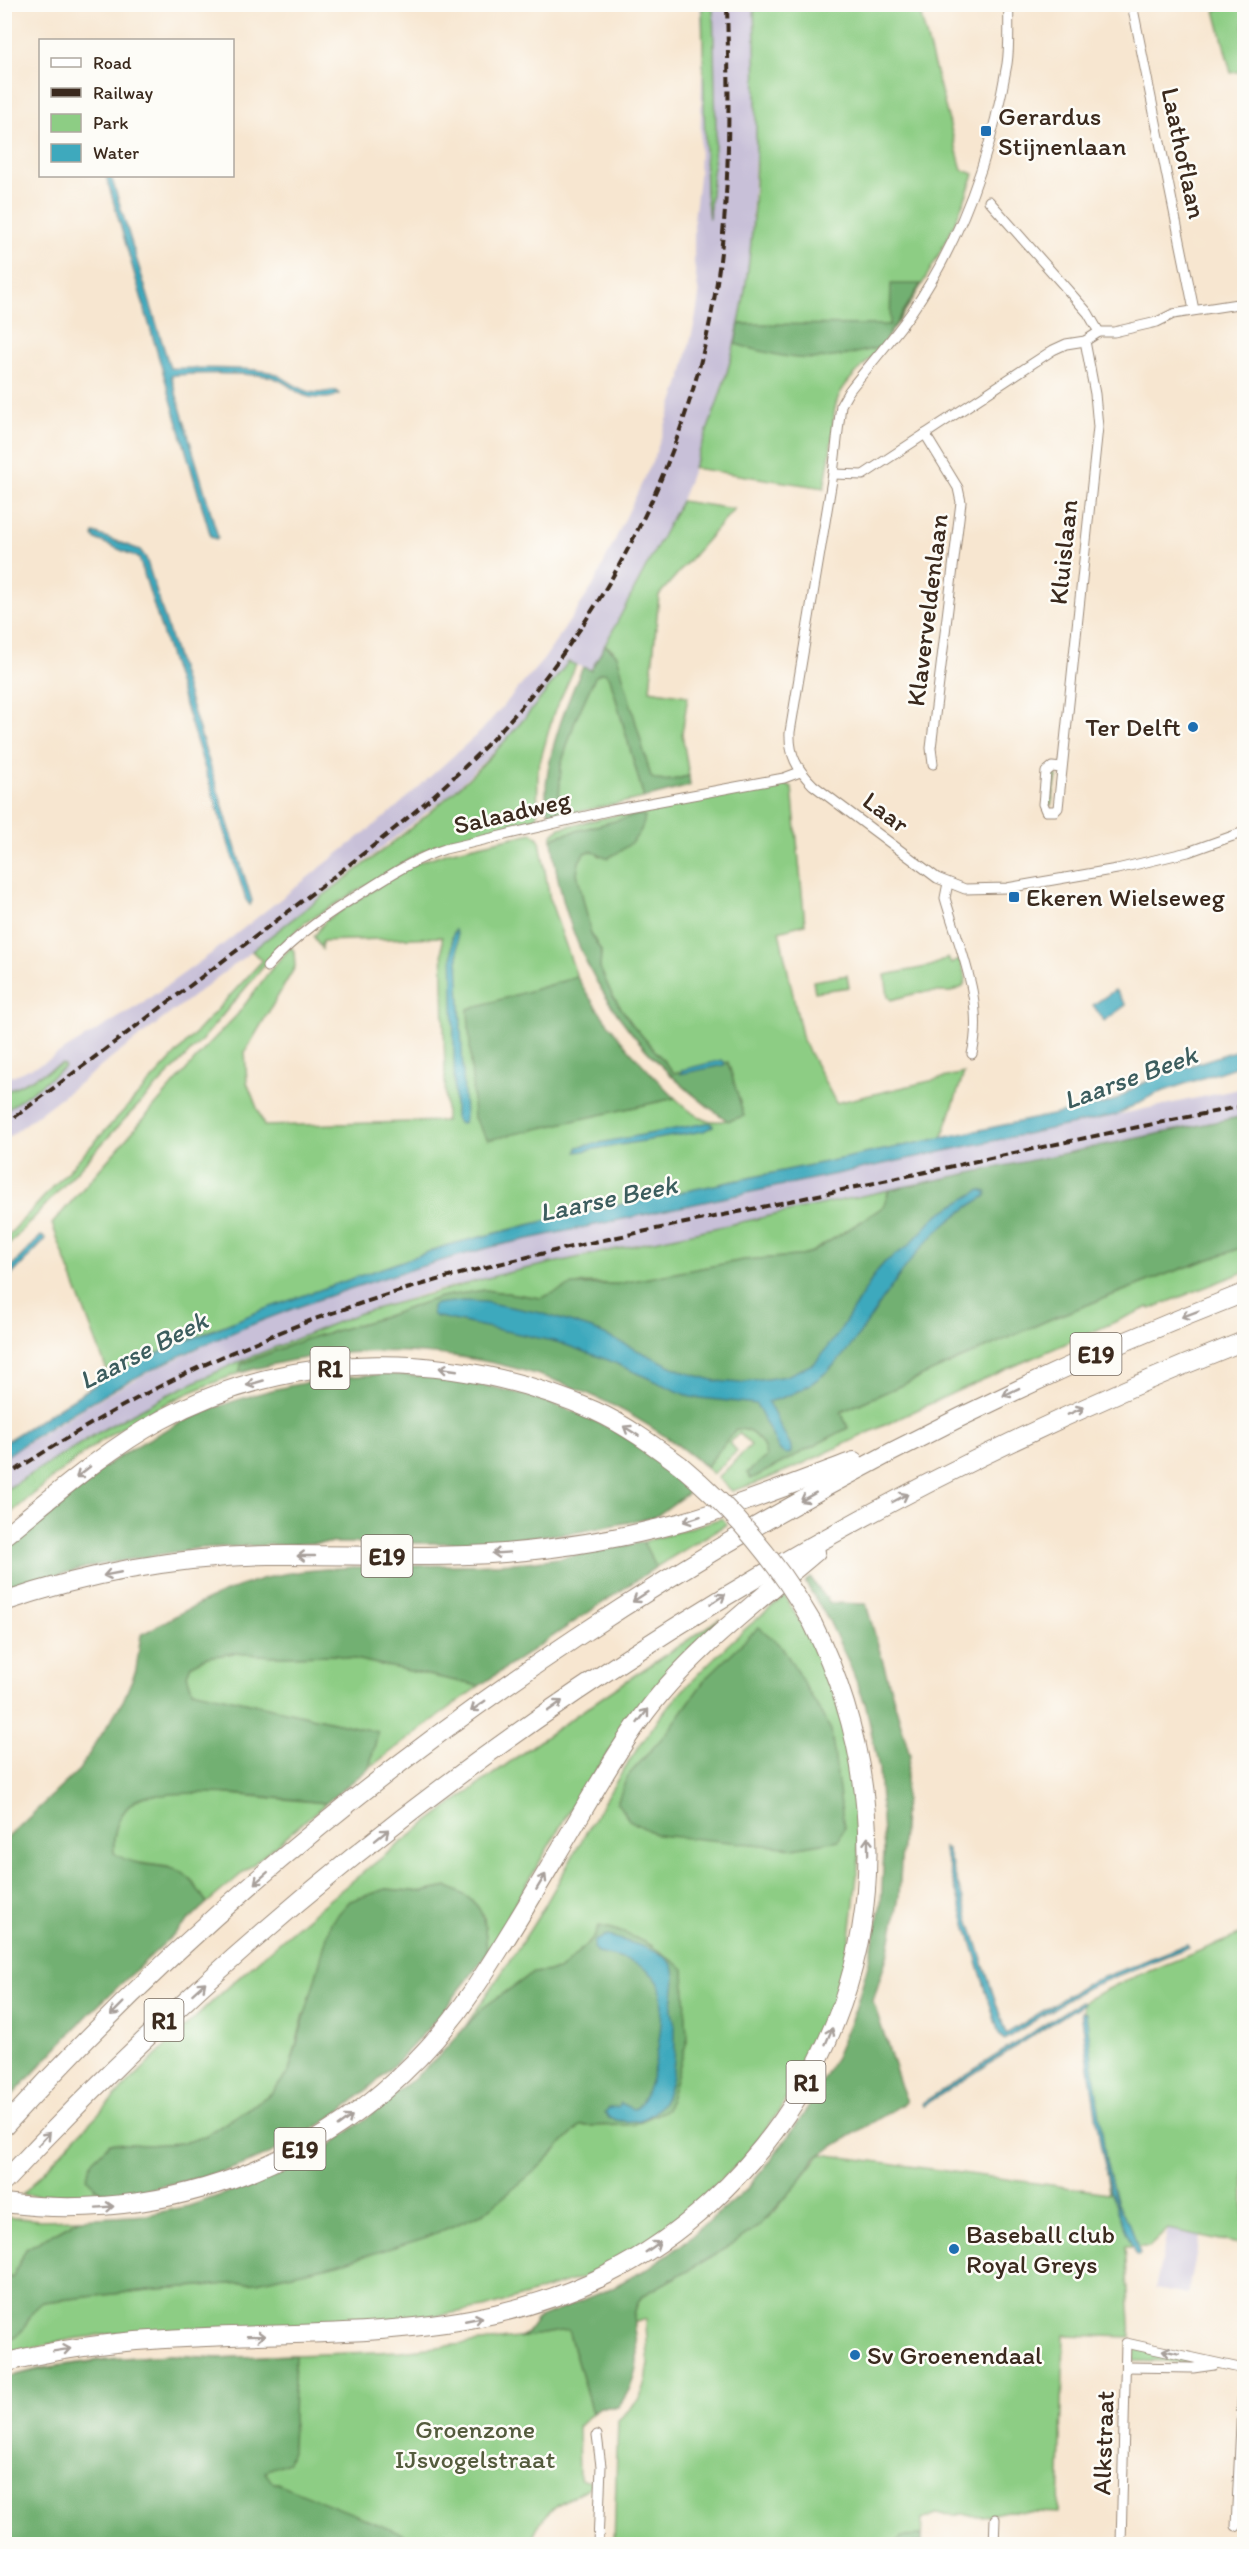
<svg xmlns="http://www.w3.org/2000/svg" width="1249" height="2549" font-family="Itim,sans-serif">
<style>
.industrial{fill:#c8c0d8}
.green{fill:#8dcd84;stroke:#647c51;stroke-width:1.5}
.forest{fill:#72b072;stroke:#566d48;stroke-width:1.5}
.water{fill:#3ea9bd;stroke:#3c6a6e;stroke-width:1.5}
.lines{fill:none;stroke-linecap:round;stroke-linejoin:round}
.street-casing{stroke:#987;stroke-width:11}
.highway-casing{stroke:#987;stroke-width:20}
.street{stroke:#fff;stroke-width:9}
.highway{stroke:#fff;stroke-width:18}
.rail{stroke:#3b2a1e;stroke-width:4;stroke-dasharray:9 4.5;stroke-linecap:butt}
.highway-bridge-casing{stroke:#987;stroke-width:20;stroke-linecap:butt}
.highway-bridge{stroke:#fff;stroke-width:18}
.oneway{stroke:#a79f9a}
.poi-dot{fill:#1f6fb2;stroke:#fdfcf7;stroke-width:2}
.labels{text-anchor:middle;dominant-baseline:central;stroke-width:5;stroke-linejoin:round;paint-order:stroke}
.shield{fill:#fdfcf7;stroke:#75695f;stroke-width:1.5}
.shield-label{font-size:24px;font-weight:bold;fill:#3b2a1e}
.poi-label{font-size:26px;fill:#3b2a1e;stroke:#fdfcf7;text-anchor:start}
.street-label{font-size:26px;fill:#3b2a1e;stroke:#fdfcf7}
.park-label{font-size:26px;fill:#545b3d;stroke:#fdfcf7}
.water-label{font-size:27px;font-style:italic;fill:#3c5d5e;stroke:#fdfcf7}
</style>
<rect width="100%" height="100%" fill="#fdfcf7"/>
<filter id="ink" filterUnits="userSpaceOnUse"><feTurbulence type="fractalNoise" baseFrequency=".0167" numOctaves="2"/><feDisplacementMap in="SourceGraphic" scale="12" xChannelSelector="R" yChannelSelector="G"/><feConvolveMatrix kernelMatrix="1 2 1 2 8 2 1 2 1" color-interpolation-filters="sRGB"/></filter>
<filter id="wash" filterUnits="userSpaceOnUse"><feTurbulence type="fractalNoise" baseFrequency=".008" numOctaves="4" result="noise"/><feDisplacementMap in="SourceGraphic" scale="24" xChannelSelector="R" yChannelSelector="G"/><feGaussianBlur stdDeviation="1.35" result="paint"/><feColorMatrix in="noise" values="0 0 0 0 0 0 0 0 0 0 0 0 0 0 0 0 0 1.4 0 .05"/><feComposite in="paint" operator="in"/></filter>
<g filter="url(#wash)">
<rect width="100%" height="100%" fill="#f7e6d0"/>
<g class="industrial">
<polygon points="700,5 754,5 757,112 750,263 735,344 715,410 681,501 591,670 568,662 514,732 451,793 252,951 5,1140 5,1079 43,1063 141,1004 212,953 391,812 482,730 544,659 593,586 654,458 681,379 695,321 699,296 694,263 694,219 699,177 703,43"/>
<polygon points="1244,1088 1244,1116 585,1255 433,1291 360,1313 236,1363 169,1394 104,1429 5,1490 5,1457 88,1405 155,1369 223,1337 292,1308 350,1288 424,1265 495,1246"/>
<polygon points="1168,2229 1200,2236 1188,2295 1155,2289"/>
</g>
<g class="green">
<polygon points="702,5 713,5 716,131 709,219 706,193"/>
<path d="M754,5H918L962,170L974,174C955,232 918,296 881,346C868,364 847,377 838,398C832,412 834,425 832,439C830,455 827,472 824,488L693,468C709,427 725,385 735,342C761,231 757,117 754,5Z"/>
<polygon points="1244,5 1244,71 1231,73 1215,10"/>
<path d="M681,501L734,509L659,595L650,690L688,696L682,733L689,776C677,778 661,785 651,777L613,650L605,645Z"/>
<path d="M568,662L576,665L553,715L538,769L537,822L437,846L421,852L306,922L285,941L201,1041L124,1120L5,1249V1239L262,961L252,951C327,890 415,832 483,764C515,732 542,698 568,662Z"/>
<polygon points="600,673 606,673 610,678 644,798 554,817 558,813 561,765 575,721 595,677"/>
<polygon points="1051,774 1055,774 1057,777 1051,805 1048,804"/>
<path d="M785,784L792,788L805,924L779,931L803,1040L836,1103L964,1073L942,1138L561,1217L448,1245L214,1329L109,1376L52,1224L208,1045L237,1015L272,968L291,947L294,951L295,967L245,1052L247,1082L264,1126L446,1121L442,937L322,941V949L314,937L325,921L411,865L448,852L532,833L536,835L540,841L550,900L577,977L469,1009L488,1139L675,1098C700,1121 710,1127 743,1116L728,1063L674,1073L632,1024L612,995L600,968L601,951L591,934L577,873L579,862L584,853L592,850L600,856L645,816L638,815L557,836L552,840V835L560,828L639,810Z"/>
<polygon points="948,958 951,964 960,959 966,979 963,987 951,992 921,992 891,1000 888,997 885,975 931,966"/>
<polygon points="847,975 849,987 815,992 813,981"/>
<polygon points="62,1064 65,1067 5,1111 5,1092"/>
<path d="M889,1190L884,1206L862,1221L812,1252L798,1256L744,1260L617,1284L583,1283L541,1298L485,1290L440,1297L381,1318L306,1339L241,1364L240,1373C194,1389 151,1409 110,1435C73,1459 39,1490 5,1518V1490L104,1429L169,1394L236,1363L360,1313L502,1274Z"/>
<path d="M1244,1247V1272L1150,1309L1149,1307L955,1392L800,1465L759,1482L732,1491L718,1478L751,1445L739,1433L730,1443L737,1451L713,1474L706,1467L736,1429C752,1428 765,1442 766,1457L748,1473L751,1479L848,1428L841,1412L1053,1318L1167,1274Z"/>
<polygon points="722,1518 727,1524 656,1567 643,1542"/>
<path d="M785,1596L826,1668L848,1739L859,1858L849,1945L836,2002L806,2066L778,2113L743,2159L699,2200L642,2246L594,2274L484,2308L427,2317L366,2323L120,2333L72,2339L5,2354V2342C34,2329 22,2317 43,2302L157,2289L257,2282L536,2170L580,2126L632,2125L653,1946L613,1929L599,1926L595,1936L560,1970L533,1973L484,2007L463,2030C489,1991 517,1952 541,1912C582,1842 618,1769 669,1706C704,1665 743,1629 785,1596Z"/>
<path d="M720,1619L678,1662L611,1749L569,1811L487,1953L484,1916L448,1887L423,1892L386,1889L304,2014L289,2072L272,2093L206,2136L183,2143L147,2145L110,2143L94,2187L109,2194L22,2195C125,2082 236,1973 356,1878C473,1785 595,1700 720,1619Z"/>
<polygon points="234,1653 274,1656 336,1655 479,1686 369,1768 378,1732 192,1690 187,1675 191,1665 207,1657"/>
<path d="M196,1791L326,1803L207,1903L192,1881L168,1867L126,1861L114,1853C112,1831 119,1808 140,1798C152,1792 182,1792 196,1791Z"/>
<path d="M1244,1933V2245L1168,2229L1149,2247H1125L1131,2337L1064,2335L1059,2513L1007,2511L983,2516L936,2514L922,2520L921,2544H614L618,2420C627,2412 638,2403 643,2391C652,2371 646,2340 646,2319L633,2323L634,2309L642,2296L725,2249L760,2225L775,2211L821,2154L1109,2193L1082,2002L1122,1982Z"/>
<polygon points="5,2217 41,2220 80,2219 26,2249 12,2278 5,2276"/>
<path d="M568,2330L592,2413L578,2427L579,2479L593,2483C586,2492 578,2493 569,2498C552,2506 533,2526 532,2544H5V2378L42,2368L106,2359L170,2355L217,2358L401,2351L517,2338Z"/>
<polygon points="1135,2348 1193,2361 1193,2363 1135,2361 1131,2353"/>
</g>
<g class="forest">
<path d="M891,284H921L881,347C817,364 798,362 735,344L739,324L890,325Z"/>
<path d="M605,645L617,655L651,777C661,785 677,778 689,776L690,786L644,798L610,678L606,673H600L595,677L575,721L561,765L558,813L554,817H551C533,786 568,698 583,667L591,670Z"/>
<path d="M638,815L645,816C643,837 626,849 608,858L591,851L584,853L579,862L577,873L591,934L601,951L600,968L612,995L632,1024L674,1073L728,1062L744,1116L728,1121C630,1053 564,960 552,840L557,836Z"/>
<path d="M577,977C604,1024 637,1060 675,1098L488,1140L474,1118L468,1009Z"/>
<path d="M1244,1116V1247L1167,1274L1053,1318L841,1412L848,1428L751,1479L747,1473L766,1457C765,1442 752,1428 736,1429L706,1467C693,1457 680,1446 666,1437C542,1352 383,1330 240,1373L241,1364L306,1339L381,1318L440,1297L485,1290L541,1298L572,1285L617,1284L744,1260L798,1256L812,1252L862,1221L884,1206L889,1190Z"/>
<path d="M390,1374C490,1379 595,1405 673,1470L671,1474L692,1490L655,1517L573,1533L463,1543H319L199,1548L92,1566L5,1589V1547C44,1515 83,1479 127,1452C208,1401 295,1377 390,1374Z"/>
<path d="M643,1542L656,1567L479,1686L336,1655L274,1656L234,1653L207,1657L191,1665L187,1675L192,1690L378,1732L369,1768L326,1803C272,1798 216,1789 162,1795C155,1795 145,1795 139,1798C119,1810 112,1831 114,1853C138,1870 161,1861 183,1873C193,1880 200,1893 207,1903L88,2015L5,2103V1840L79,1770L123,1701L136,1670L141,1635C183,1611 236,1582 284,1574C353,1563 424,1567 494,1564C544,1563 594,1552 643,1542Z"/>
<path d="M810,1578L830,1603L866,1604L910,1755L906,1778L899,1897L889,1950L873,2001L906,2102L816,2157L796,2186L760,2225L725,2249L642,2296C626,2321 638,2333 637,2360C636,2377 629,2393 618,2407H600L592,2413L568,2330L517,2338L527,2333L537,2319L605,2291L645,2270L681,2245L747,2189L771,2160L802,2117L835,2057L855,2010L869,1961L881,1904L884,1852L879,1769L866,1706L849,1663L829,1621L805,1582Z"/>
<polygon points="759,1627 783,1648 831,1730 844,1828 839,1840 794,1848 657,1835 629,1820 617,1803 627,1777 669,1730 707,1677"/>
<path d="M448,1887C486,1903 484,1915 487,1953C426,2039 351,2122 250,2162C223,2173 194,2179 166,2185C153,2188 121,2197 108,2194C99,2191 92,2184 86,2178L93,2160L110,2143L147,2145L183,2143L206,2136L272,2093L289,2072L331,1922L350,1901L386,1889L423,1892Z"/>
<path d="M599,1926C632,1932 658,1949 684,1969L687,2041L667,2110L632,2125L580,2126L536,2170L484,2213L424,2238L338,2264L257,2282L157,2289L43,2302C22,2317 34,2329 5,2342V2276L12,2278L26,2249L80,2219L147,2215L189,2206L279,2175L328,2147L377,2110L436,2059L484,2007L533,1973L560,1970L595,1936Z"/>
<path d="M170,2355L217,2358L295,2355L292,2451L288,2462L265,2471L272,2481L403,2534L409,2544H5V2378C59,2363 114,2358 170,2355Z"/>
<polygon points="921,2536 921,2544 895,2544 903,2537"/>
</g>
<g class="water">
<path d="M106,176H111L170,368C201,369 233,367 264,371C282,373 292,387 310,392C319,395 328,390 337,391L339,394C333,398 327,398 320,398C297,399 293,384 274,378C258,372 189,373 171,376L218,537L216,539L211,537Z"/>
<polygon points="94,533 140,550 146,558 252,901 250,905 246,900 139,558 95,539 93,536"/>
<polygon points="455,930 457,934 465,1118 464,1122 460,1124 455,1118 452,937"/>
<polygon points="1115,990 1126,1005 1104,1021 1093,1005"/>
<path d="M1244,1048V1064L1155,1094L1116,1115L495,1246C323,1291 151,1353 5,1457V1442L109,1376L167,1349L262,1310L448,1245L561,1217L1100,1105L1115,1100L1139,1085L1167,1073Z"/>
<polygon points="722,1060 725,1063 724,1065 680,1074 682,1070"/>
<polygon points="707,1123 711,1123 713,1126 704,1131 577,1152 578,1147"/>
<path d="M980,1190L987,1192L986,1196C948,1218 925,1240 899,1276C859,1330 840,1384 768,1402L791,1447V1453C786,1455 782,1453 779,1449L756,1404L690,1397L608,1360L557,1342L434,1316L432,1313V1307L436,1304L463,1301L484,1302L541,1313L592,1329L684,1372L716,1381L741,1383L786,1376L815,1363L837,1335L877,1271L885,1262L908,1246L937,1215Z"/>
<polygon points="41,1236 45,1238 44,1241 5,1282 5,1273"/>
<polygon points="943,1848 947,1850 1006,2034 1086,1984 1187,1944 1189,1947 1084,1989 1004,2040 999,2034"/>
<path d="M607,1936C623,1941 661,1949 671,1963C679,1975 672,1995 672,2008C672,2015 674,2020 675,2026C676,2070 672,2137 609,2118L605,2112L609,2108L618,2107L620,2103L634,2109C654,2100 669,2002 658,1982C646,1962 616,1957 597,1953L594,1948L595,1941Z"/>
<polygon points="1081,2001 1084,2003 923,2106 922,2103"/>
<polygon points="1081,2011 1086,2013 1106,2161 1117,2204 1130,2224 1140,2254 1138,2256 1135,2254 1110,2191 1100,2143"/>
</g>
</g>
<g filter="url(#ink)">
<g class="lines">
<g class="street-casing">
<g id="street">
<path d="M1009,4C1008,24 1010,45 1007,64C992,151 962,239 911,313C892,340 869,365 849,391L841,405L833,474L790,732C789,755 797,769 813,785L937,878L965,889L1007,888L1117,869L1188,852L1244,832"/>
<polyline points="1132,4 1194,310"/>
<polyline points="989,201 1088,313 1099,332"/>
<polyline points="925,434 958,488 961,502 931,748 933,764"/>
<polyline points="833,474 863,475 1053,350 1066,344 1085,341 1099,332 1114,332 1157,322 1173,314 1244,303"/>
<polyline points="1062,768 1052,767 1046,772 1043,804 1046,811 1055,811 1058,808 1098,427 1095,394 1085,341"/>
<path d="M948,883L945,898C959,947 985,1002 972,1054"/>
<path d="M267,967C298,933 329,913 368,889C393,873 417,858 445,849L612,810L784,778L800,772"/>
<polyline points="1126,2367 1193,2368 1214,2365"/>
<polyline points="597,2435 601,2466 598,2544"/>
<polyline points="1236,2526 1244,2365"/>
<polyline points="994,2544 995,2519"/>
<polyline points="1121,2544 1126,2343 1244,2369"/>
</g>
</g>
<g class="highway-casing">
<g id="highway">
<path d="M4,1536C55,1495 104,1451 161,1420C295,1347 458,1350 595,1411C626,1425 653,1445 680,1465"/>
<path d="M4,1602C88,1573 180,1557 268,1555C346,1554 425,1559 504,1553C565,1548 624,1538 683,1522C741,1505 797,1482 854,1461"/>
<path d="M4,2127C341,1754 778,1474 1244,1293"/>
<path d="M4,2182C348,1812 775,1524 1244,1341"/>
<path d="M4,2203C191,2227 369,2145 474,1989C511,1934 544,1876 578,1819C598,1785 617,1751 640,1720C687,1654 755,1604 816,1552"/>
<path d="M4,2363C249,2298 500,2395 710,2203C770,2148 815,2080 842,2004C886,1878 871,1740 812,1622"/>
</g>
</g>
<use href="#street" class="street"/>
<use href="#highway" class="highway"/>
<g class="rail">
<path d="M4,1125C99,1054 194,983 289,911C362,855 437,799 500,731C615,605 694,443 718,275C731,185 729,95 727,4"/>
<path d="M4,1478C113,1405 232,1345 356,1305C493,1259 636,1234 776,1204C932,1171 1088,1136 1244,1106"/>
</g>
<g class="highway-bridge-casing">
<path id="highway-bridge" d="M680,1465C734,1510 777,1561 812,1622"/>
</g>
<use href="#highway-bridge" class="highway-bridge"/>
</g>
<defs><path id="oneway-shaft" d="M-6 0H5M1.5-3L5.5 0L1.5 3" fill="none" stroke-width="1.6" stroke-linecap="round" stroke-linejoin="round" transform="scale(1.5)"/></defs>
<g class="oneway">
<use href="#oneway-shaft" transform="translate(1190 1314) rotate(159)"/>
<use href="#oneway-shaft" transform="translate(448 1369) rotate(-172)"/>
<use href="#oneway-shaft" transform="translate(255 1383) rotate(164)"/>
<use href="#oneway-shaft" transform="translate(1011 1392) rotate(154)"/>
<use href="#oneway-shaft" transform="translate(1076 1411) rotate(-24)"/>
<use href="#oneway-shaft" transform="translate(631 1431) rotate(-148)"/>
<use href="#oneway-shaft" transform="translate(83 1472) rotate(142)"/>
<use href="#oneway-shaft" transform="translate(808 1497) rotate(151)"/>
<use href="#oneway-shaft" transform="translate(900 1498) rotate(-28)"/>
<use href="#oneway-shaft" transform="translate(692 1519) rotate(162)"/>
<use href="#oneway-shaft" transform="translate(501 1553) rotate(176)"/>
<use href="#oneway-shaft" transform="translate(306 1556) rotate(180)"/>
<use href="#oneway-shaft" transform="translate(112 1574) rotate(169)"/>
<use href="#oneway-shaft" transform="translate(640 1597) rotate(147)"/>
<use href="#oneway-shaft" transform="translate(718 1599) rotate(-33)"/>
<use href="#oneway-shaft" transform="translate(478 1706) rotate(144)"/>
<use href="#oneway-shaft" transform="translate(555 1706) rotate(-35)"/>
<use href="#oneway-shaft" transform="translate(643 1716) rotate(-52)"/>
<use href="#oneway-shaft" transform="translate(382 1835) rotate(-39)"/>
<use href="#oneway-shaft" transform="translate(868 1846) rotate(-91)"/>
<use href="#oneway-shaft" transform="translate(261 1878) rotate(139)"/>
<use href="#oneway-shaft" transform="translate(541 1882) rotate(-59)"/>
<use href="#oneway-shaft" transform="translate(199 1988) rotate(-42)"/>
<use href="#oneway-shaft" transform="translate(117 2009) rotate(135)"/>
<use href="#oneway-shaft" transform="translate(829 2036) rotate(-67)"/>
<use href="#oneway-shaft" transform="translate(345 2121) rotate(-36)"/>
<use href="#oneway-shaft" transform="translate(44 2139) rotate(-47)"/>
<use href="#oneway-shaft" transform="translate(105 2207) rotate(-4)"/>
<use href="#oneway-shaft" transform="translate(653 2247) rotate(-35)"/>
<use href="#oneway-shaft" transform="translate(474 2319) rotate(-11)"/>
<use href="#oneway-shaft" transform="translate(256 2336) rotate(-1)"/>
<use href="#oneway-shaft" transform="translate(62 2350) rotate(-9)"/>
<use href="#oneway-shaft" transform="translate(1171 2352) rotate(-168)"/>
</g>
</g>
<g class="poi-dot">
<rect x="980" y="125" width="12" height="12" rx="3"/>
<circle cx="1193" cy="727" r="6"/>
<rect x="1008" y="891" width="12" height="12" rx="3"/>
<circle cx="954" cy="2249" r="6"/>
<circle cx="855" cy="2355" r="6"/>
</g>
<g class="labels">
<g class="shield">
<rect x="1070.5" y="1333" width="51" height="42" rx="4.5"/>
<rect x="310.5" y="1347" width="39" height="42" rx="4.5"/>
<rect x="361.5" y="1535" width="51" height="42" rx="4.5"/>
<rect x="144.5" y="1999" width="39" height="42" rx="4.5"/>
<rect x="786.5" y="2061" width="39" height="42" rx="4.5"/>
<rect x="274.5" y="2128" width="51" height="42" rx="4.5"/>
</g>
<g class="shield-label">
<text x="1096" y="1354">E19</text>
<text x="330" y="1368">R1</text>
<text x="387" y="1556">E19</text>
<text x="164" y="2020">R1</text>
<text x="806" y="2082">R1</text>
<text x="300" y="2149">E19</text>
</g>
<g class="poi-label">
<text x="998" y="116">Gerardus<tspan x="998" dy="30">Stijnenlaan</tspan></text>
<text x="1181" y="727" text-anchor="end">Ter Delft</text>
<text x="1026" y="897">Ekeren Wielseweg</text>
<text x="966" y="2234">Baseball club<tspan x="966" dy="30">Royal Greys</tspan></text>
<text x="867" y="2355">Sv Groenendaal</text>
</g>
<g class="street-label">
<text transform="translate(1184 153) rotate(78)">Laathoflaan</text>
<text transform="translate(1063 552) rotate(-84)">Kluislaan</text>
<text transform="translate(927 610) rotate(-83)">Klaverveldenlaan</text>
<text transform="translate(512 812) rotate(-13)">Salaadweg</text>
<text transform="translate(886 812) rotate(37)">Laar</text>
<text transform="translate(1103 2443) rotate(-88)">Alkstraat</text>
</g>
<g class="park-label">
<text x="475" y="2429">Groenzone<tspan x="475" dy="30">IJsvogelstraat</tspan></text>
</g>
<g class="water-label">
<text transform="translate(1130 1077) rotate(-20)">Laarse Beek</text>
<text transform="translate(608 1198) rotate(-12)">Laarse Beek</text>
<text transform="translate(143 1350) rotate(-27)">Laarse Beek</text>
</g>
</g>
<rect width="1249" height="2549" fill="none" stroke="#fdfcf7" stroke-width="24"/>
<rect x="39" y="39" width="195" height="138" fill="#fdfcf7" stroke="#afa8a0" stroke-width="1.5"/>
<rect x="51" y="58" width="30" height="9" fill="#ffffff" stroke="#afa8a0" stroke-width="1.5"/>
<text x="93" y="69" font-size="18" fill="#3b2a1e">Road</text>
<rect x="51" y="88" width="30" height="9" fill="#3b2a1e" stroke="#afa8a0" stroke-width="1.5"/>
<text x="93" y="99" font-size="18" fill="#3b2a1e">Railway</text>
<rect x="51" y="114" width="30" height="18" fill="#8dcd84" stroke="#afa8a0" stroke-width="1.5"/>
<text x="93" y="129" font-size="18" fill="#3b2a1e">Park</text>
<rect x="51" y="144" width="30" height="18" fill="#3ea9bd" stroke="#afa8a0" stroke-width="1.5"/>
<text x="93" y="159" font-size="18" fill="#3b2a1e">Water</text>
</svg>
